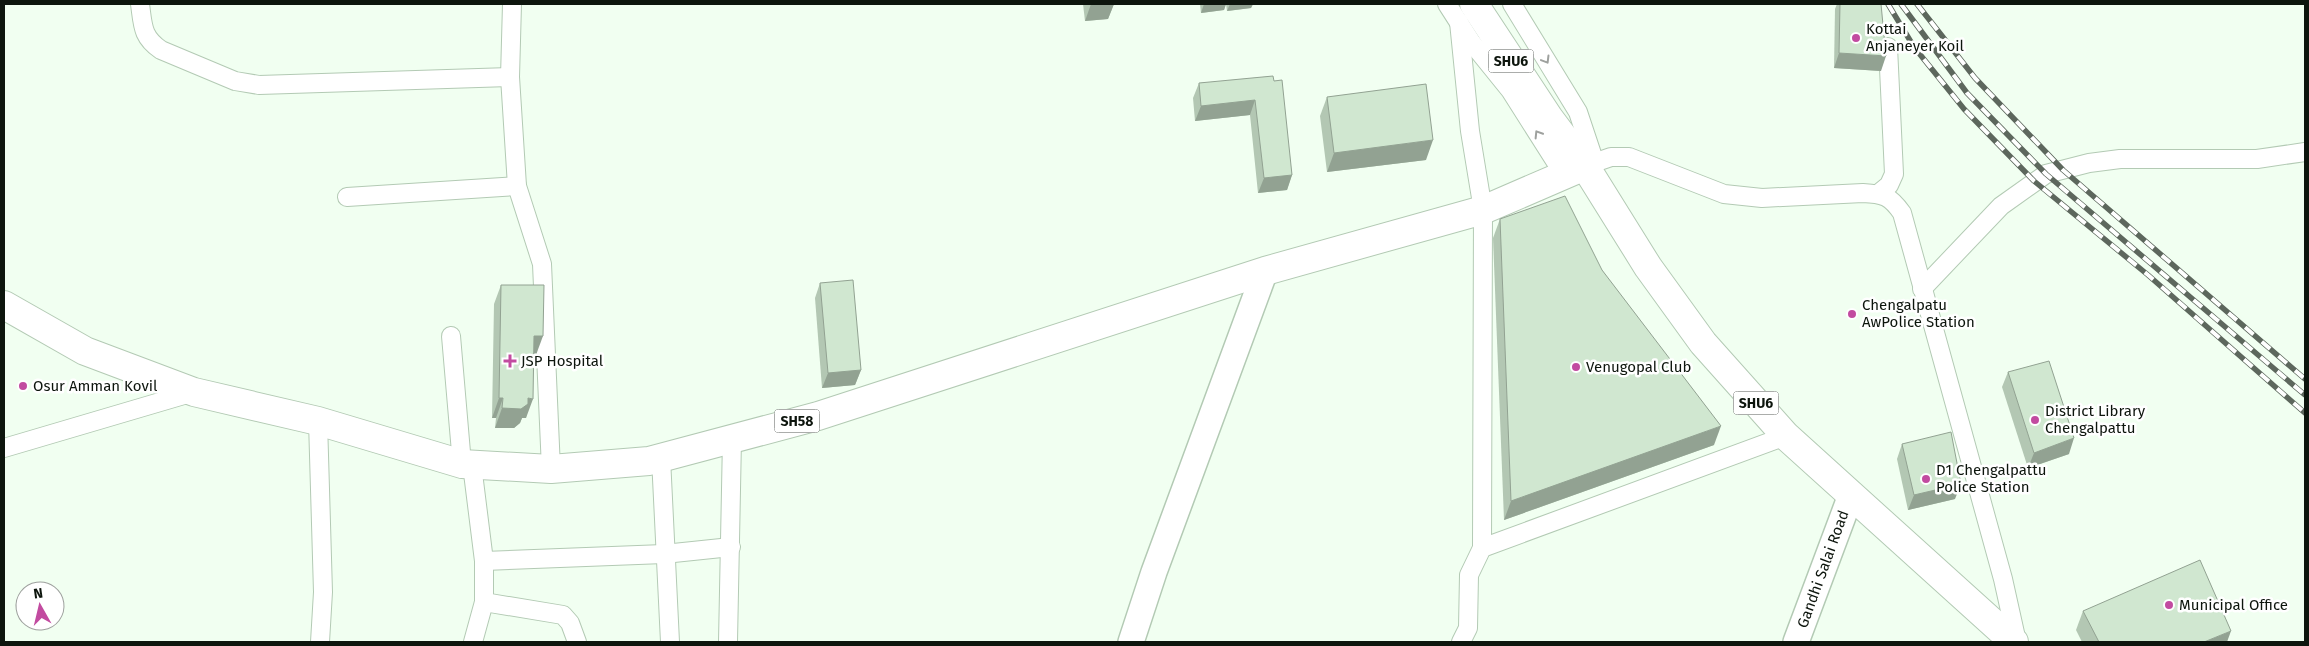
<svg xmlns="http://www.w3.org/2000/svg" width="2309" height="646" font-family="'Fira Sans',sans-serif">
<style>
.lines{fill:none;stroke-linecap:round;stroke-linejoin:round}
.street-casing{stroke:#b3cab4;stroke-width:20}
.secondary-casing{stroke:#b3cab4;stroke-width:28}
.primary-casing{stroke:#b3cab4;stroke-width:30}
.street{stroke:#fff;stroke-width:18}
.secondary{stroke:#fff;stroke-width:25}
.primary{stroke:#fff;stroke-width:28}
.rail-casing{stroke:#5d675d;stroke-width:5.5}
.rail{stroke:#fff;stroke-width:4;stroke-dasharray:11;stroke-linecap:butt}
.wall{fill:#b3c7b3}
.shaded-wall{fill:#92a292}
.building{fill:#d0e7d0;stroke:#92a292}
.oneway{stroke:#9ea19e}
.poi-dot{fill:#c24ba0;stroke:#fff;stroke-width:2}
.labels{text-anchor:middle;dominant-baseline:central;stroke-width:5;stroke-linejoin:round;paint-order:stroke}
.shield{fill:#fff;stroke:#565b56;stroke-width:1}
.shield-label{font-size:14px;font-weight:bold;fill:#0d150d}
.poi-label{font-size:15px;fill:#0d150d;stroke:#fff;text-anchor:start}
.street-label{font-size:15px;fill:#0d150d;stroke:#fff}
</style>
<rect width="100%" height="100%" fill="#f1fff1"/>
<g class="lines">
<g class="street-casing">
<g id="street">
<path d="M140,4C143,26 142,37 161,50L235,81L259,85L510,77"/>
<polyline points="512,4 510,77 517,186 542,264 551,469"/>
<polyline points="1447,4 1472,43 1510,90 1564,175"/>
<polyline points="1512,4 1578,112 1595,163"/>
<polyline points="1459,22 1470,131 1483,210 1482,548"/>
<path d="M1585,166L1611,157H1629L1724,194L1762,198L1863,193C1884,194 1890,196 1902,213L2003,579L2017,642"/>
<polyline points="1878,194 1889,185 1894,174 1888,47"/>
<polyline points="347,197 517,186"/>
<polyline points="1922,289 2001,206 2046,174 2089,163 2120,159 2257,159 2305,152"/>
<polyline points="451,336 462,464"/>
<polyline points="318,421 323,592 320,642"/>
<polyline points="4,448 194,392"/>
<polyline points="661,458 670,642"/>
<polyline points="472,465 484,561 484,602 473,642"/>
<polyline points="484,561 664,554 731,547"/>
<polyline points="484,602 563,615 570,623 577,642"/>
<polyline points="728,642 732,439"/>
<polyline points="1461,642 1468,628 1469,575 1482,548 1786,436"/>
</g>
</g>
<g class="secondary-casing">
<g id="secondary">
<polyline points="1131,642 1154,572 1265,271"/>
<polyline points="1796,642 1851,495"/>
</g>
</g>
<g class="primary-casing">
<g id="primary">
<polyline points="1474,4 1549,118 1585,166 1648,267 1703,343 1786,436 2014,642"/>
<polyline points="4,305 85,351 194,392 318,421 462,464 551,469 649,461 818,416 1265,271 1483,210 1585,166"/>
</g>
</g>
<use href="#street" class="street"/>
<use href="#secondary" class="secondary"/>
<use href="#primary" class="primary"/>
<g class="rail-casing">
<g id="rail">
<polyline points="1888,4 1914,47 1964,109 2034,181 2148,275 2305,413"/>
<polyline points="1901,4 1967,93 2046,174 2305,395"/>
<polyline points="1917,4 1975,78 2063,170 2305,379"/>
</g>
</g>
<use href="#rail" class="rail"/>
</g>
<g class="wall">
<polygon points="1083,4 1114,4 1108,19 1085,21"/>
<polygon points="1200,4 1226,4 1224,10 1201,13"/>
<polygon points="1226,4 1253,4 1251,8 1227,11"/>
<polygon points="1837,4 1881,4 1881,71 1834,68 1835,9"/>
<polygon points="1274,81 1292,175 1287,190 1258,193 1250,115 1195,121 1193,98 1199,83"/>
<polygon points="1327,97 1426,160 1327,172 1320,116"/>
<polygon points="1500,219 1602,270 1714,445 1504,520 1493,238"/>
<polygon points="820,283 861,370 855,385 822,388 815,298"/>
<polygon points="501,285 536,355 534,355 526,418 522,418 520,423 514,428 495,428 496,418 492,418 494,304"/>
<polygon points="2008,372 2069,454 2028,468 2002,387"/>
<polygon points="1902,444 1955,499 1908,510 1897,459"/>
<polygon points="2083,611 2227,642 2082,642 2076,630"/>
</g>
<g class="shaded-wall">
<polygon points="1091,4 1114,4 1108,19 1085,21"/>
<polygon points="1204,4 1226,4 1224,10 1201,13"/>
<polygon points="1230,4 1253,4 1251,8 1227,11"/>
<polygon points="1839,53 1886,56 1881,71 1834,68"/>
<polygon points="1255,100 1250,115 1195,121 1201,106"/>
<polygon points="1433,140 1426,160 1327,172 1334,153"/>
<polygon points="1292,175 1287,190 1258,193 1264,178"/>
<polygon points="534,336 543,336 536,355 527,355"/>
<polygon points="861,370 855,385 822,388 828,373"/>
<polygon points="499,398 503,398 496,418 492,418"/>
<polygon points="528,398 533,399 526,418 522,418 520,423 514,428 495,428 502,408"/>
<polygon points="1721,426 1714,445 1504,520 1511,501"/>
<polygon points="2074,438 2069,454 2028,468 2034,453"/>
<polygon points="1961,484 1955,499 1908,510 1914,495"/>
<polygon points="2231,631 2227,642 2204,642"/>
</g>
<g class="building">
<polygon points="1840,4 1881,4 1886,56 1839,53"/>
<polygon points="1273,76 1274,81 1282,80 1292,175 1264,178 1255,100 1201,106 1199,83"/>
<polygon points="1426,84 1433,140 1334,153 1327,97"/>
<polygon points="1565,196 1602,270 1721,426 1511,501 1500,219"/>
<polygon points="853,280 861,370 828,373 820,283"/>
<polygon points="501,285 544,285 543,336 534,336 533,399 528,398 528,404 521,409 502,408 503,398 499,398"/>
<polygon points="2049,361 2074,438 2034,453 2008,372"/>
<polygon points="1951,432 1961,484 1914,495 1902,444"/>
<polygon points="2200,560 2231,631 2204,642 2099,642 2083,611"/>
</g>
<defs><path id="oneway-chevron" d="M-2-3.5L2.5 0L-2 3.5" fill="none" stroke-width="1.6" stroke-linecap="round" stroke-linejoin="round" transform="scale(1.25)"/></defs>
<g class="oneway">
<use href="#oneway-chevron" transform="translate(1546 60) rotate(59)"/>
<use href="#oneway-chevron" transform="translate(1538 134) rotate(-122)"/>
</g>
<g class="poi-dot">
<circle cx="1856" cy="38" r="5"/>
<circle cx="1852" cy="314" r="5"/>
<path d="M507.5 353.5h5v5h5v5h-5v5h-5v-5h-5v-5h5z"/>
<circle cx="1576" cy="367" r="5"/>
<circle cx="23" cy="386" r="5"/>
<circle cx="2035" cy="420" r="5"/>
<circle cx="1926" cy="479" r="5"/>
<circle cx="2169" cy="605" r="5"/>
</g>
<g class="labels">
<g class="shield">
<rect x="1488.5" y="49.5" width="45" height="23" rx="4"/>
<rect x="1733.5" y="391.5" width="45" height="23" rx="4"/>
<rect x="774.5" y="409.5" width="45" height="23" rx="4"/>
</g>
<g class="shield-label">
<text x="1511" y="61">SHU6</text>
<text x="1756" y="403">SHU6</text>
<text x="797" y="421">SH58</text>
</g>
<g class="poi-label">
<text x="1866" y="29">Kottai<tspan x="1866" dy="17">Anjaneyer Koil</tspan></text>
<text x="1862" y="305">Chengalpatu<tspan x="1862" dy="17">AwPolice Station</tspan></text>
<text x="521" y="361">JSP Hospital</text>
<text x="1586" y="367">Venugopal Club</text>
<text x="33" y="386">Osur Amman Kovil</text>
<text x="2045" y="411">District Library<tspan x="2045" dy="17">Chengalpattu</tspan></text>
<text x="1936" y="470">D1 Chengalpattu<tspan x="1936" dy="17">Police Station</tspan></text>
<text x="2179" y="605">Municipal Office</text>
</g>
<g class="street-label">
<text transform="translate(1823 569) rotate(-70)">Gandhi Salai Road</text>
</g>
</g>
<rect width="2309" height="646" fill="none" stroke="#0d150d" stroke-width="10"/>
<g transform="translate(40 606) rotate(352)"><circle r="24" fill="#ffffff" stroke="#9ea19e"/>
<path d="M0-4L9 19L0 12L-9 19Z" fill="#c24ba0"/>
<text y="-8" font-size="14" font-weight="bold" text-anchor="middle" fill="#0d150d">N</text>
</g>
</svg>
